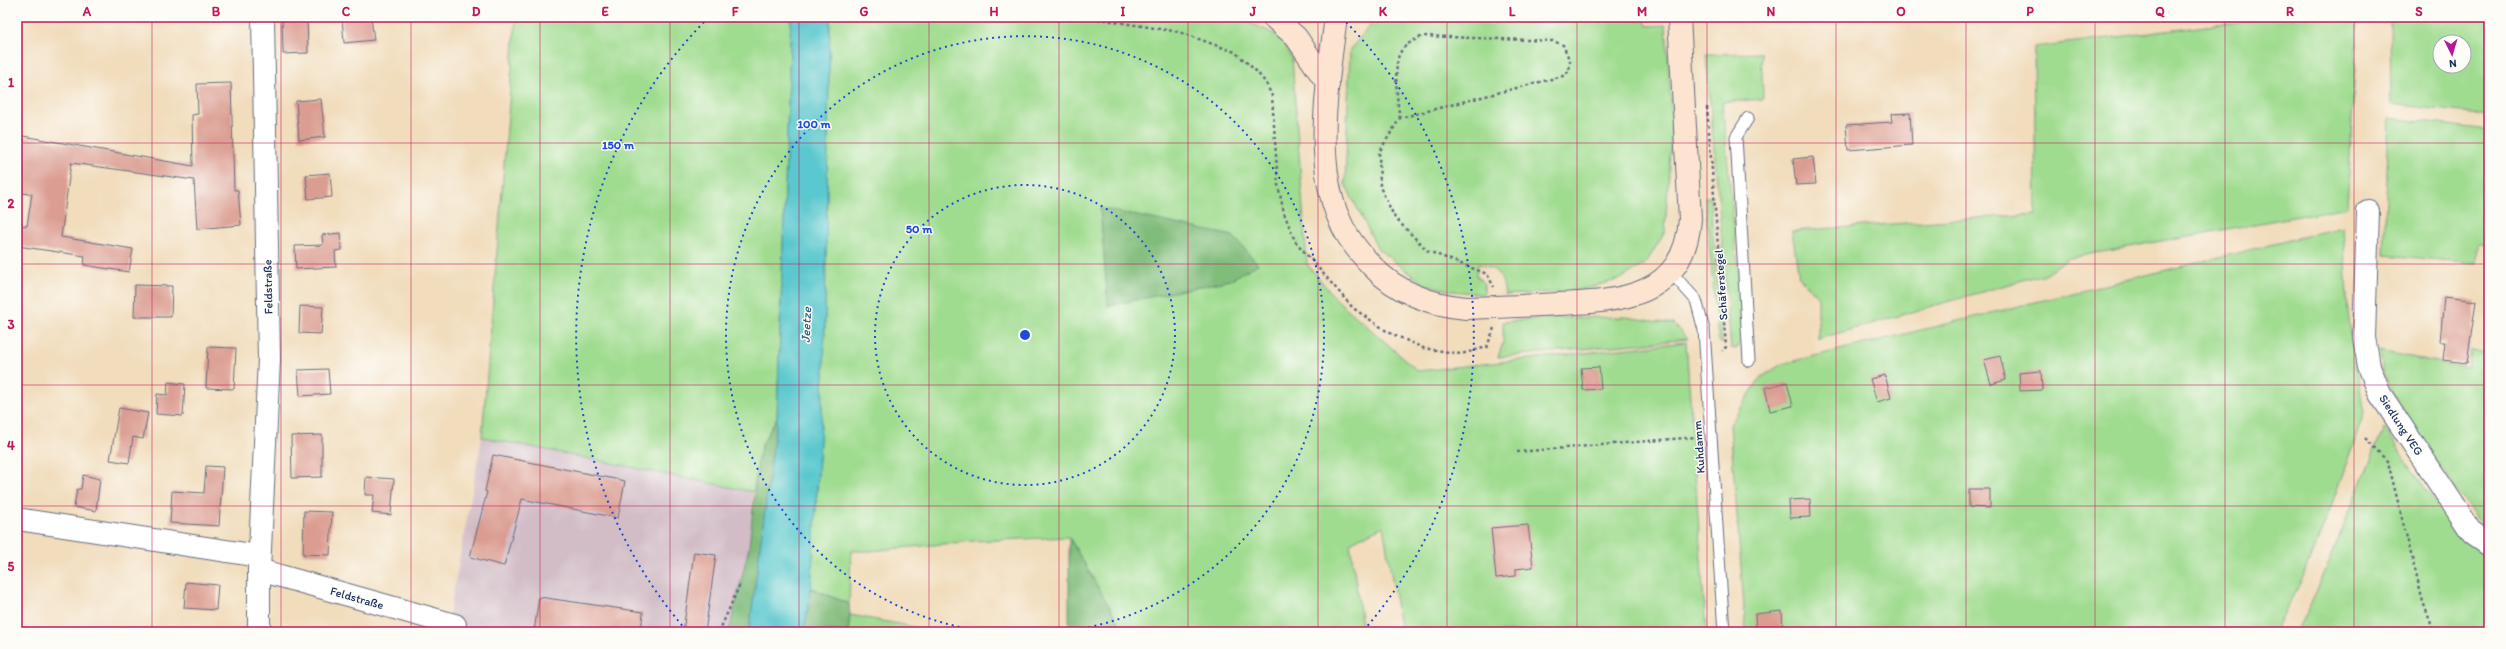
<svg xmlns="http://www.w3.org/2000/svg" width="2506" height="649" font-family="Itim,sans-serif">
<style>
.industrial{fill:#d2bdc7}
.green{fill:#a0dc90;stroke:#5e8677;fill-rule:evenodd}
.forest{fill:#80bc7a;stroke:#4e766c}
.water{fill:#5ac8ce;stroke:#3a7c96}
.building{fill:#db9d92}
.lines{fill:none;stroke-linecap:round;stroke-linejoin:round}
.service-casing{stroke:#666c7f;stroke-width:13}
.minor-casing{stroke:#666c7f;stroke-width:24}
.secondary-casing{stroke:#666c7f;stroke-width:24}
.path{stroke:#666c7f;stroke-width:2.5;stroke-dasharray:3 3;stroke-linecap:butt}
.service{stroke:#fff;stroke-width:11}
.minor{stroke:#fff;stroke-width:22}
.secondary{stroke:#fde4d1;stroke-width:22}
.grid{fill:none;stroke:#c2185b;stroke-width:1;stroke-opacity:0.55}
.ring{fill:none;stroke:#1d4ed8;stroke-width:2;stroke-dasharray:2 4}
.labels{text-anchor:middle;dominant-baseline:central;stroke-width:3;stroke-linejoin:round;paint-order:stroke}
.street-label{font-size:12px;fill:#1b2f5e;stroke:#fdfcf7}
.water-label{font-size:13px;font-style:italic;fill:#2e5d80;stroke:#fdfcf7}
.centre{fill:#1d4ed8;stroke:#fdfcf7;stroke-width:2}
.ring-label{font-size:12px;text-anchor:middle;font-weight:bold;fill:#1d4ed8;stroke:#fdfcf7;stroke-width:3;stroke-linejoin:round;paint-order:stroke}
.neatline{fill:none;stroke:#c2185b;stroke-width:1.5}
.grid-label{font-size:13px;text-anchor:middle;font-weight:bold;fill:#c2185b}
</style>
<rect width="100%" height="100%" fill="#fdfcf7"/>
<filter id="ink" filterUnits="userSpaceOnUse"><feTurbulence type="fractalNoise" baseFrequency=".025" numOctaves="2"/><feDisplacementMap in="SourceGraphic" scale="8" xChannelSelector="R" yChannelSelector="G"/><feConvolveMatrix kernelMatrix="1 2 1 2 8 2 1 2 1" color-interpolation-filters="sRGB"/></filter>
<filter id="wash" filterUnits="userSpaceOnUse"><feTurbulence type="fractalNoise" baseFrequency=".012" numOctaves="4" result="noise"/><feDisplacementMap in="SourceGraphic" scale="16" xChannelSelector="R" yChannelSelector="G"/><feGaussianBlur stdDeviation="0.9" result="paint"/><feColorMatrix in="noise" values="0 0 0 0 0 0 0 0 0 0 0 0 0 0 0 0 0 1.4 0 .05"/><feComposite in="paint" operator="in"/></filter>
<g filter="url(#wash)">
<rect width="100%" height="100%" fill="#f1dcbb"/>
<polygon class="industrial" points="482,437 753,492 749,547 729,632 446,632"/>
<g class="green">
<polygon points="516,17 791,17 777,417 762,445 753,492 482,437"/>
<polygon points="830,17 1238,17 1281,37 1292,58 1307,264 1335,298 1418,371 1686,342 1706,632 1401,632 1383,526 1350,543 1363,632 1124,632 1069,537 974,541 870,551 851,551 849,604 811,588 824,375"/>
<path d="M1409,17L1645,20L1647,26L1666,25L1672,120L1665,232L1646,263L1621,279L1576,291L1505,295C1502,275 1499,269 1478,264L1476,275L1484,284V294L1452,291L1424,284L1378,249L1345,184L1350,50L1371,24Z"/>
<polygon points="2281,17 2358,17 2347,207 2069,258 2044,274 1818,339 1818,297 1799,277 1792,231 2036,214 2034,47"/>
<path d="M2390,17H2489V115L2391,104ZM2440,42H2464V66H2440Z"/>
<polygon points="1761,53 1763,99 1722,102 1744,332 1737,348 1731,348 1706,54"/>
<polygon points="2389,118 2489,130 2489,244 2478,244 2477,263 2384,255"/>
<polygon points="1705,197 1710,197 1722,344 1718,340"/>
<polygon points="2343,227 2348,313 2364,414 2329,512 2300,583 2275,632 1746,632 1730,425 1760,378 1782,364"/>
<polygon points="1625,317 1673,324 1688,339 1498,357 1503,343 1503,322 1542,318"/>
<polygon points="2379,351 2468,368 2471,351 2489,353 2489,531 2483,527 2416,434 2382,374"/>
<path d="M2384,427C2414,473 2444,522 2489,555V632H2296L2317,591Z"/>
<polygon points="850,615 941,632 848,632"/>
</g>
<g class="forest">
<polygon points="1100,208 1233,236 1258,264 1230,280 1108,306"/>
<polygon points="777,417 749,632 729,632 749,547 758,460 762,445"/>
<polygon points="1069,537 1124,632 1051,632 1069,629"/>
<polygon points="811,588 849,604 850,615 848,632 804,632"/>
</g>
<polygon class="water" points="791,17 830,17 824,375 811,588 804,632 749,632 777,417"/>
<g id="blocks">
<g class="building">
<polygon points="282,17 307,17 308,53 283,54"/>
<polygon points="342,17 371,17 374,40 344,43"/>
<polygon points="231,83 234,190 238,190 241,225 197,229 194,180 71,163 61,237 133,249 129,272 84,265 85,256 17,246 17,225 27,226 32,194 17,193 17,135 193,166 192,115 198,114 197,84"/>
<polygon points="321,99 325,137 299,140 296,101"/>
<polygon points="1910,113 1912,145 1848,150 1846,125 1892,122 1891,114"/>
<polygon points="1813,157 1816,184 1796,185 1793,159"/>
<polygon points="330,173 332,197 308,199 306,175"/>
<polygon points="341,233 342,250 335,251 336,267 296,269 295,246 323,245 322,235"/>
<polygon points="135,285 172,286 171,317 134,317"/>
<polygon points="2444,297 2476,301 2467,363 2443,360 2445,342 2440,342"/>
<polygon points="300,306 323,307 321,334 299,333"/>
<polygon points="208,347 236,348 234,389 206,388"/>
<polygon points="2000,356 2006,380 1991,384 1984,360"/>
<polygon points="1599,367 1601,389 1583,390 1581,368"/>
<polygon points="328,369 330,394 300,396 298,370"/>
<polygon points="2041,371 2042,390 2020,391 2019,373"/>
<polygon points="1885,375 1891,398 1877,402 1870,379"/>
<polygon points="168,382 185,384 183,416 156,414 157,394 167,395"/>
<polygon points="1787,382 1793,406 1770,411 1765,388"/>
<polygon points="119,408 148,413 143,439 133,437 129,463 110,460"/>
<polygon points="322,435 322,477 292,478 291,436"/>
<polygon points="493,455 625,481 618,518 522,499 504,566 470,557 487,492 485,491"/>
<polygon points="206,466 223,467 219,526 170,523 172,491 204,493"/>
<polygon points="83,475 100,479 96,511 74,507 77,489 81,489"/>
<polygon points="366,477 394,479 391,515 372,513 374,495 365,495"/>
<polygon points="1969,489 1990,489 1990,508 1969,507"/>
<polygon points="1810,499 1811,517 1790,518 1789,500"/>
<polygon points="304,511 332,512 330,555 303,554"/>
<polygon points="1528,525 1533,567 1516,569 1516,576 1496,578 1491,528"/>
<polygon points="694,552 716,555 705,632 683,632"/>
<polygon points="186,582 218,585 216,610 184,608"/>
<polygon points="539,597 643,612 641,632 534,632"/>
<polygon points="1782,611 1783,632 1756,632 1755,614"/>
</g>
</g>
</g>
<g filter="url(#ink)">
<use href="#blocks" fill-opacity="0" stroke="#666c7f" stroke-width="1"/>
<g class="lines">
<g class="service-casing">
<g id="service">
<polyline points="1748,118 1736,137 1749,361"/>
<polyline points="1670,271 1696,300 1704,330 1724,632"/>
</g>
</g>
<g class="minor-casing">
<g id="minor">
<polyline points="2368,211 2364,338 2369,366 2380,394 2473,534 2489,545"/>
<polyline points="17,519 259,556"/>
<polyline points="259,570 455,625"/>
<polyline points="259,632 259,570 269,359 263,17"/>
</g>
</g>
<g class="secondary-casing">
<g id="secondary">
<polyline points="1273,17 1296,37 1328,84"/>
<path d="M1336,17C1328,78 1313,163 1340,221C1347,238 1359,252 1372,266C1396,292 1431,305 1466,308C1497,307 1528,306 1558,304C1620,301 1684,298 1690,219L1679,17"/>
</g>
</g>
<g class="path">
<polyline points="1086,17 1179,32 1235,52 1256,71 1266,83 1272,96 1278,185 1284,213 1295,241 1353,308 1388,332 1423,348 1461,354 1487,347 1494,328"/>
<polyline points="1707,107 1726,347 1722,351"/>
<path d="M1400,118C1397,103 1394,69 1399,55C1403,45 1414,40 1423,36L1553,41L1563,45L1570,61L1569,71L1563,76L1400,118L1379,152L1380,187L1395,218L1428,251L1487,274L1494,287"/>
<polyline points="2365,438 2388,462 2423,602 2434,632"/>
<polyline points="1517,452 1696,437"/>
<polyline points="719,632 740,584"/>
</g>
<use href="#service" class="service"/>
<use href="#minor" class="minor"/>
<use href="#secondary" class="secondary"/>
</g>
</g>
<path class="grid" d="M152,17V632M281,17V632M411,17V632M540,17V632M670,17V632M799,17V632M929,17V632M1059,17V632M1188,17V632M1318,17V632M1447,17V632M1577,17V632M1707,17V632M1836,17V632M1966,17V632M2095,17V632M2225,17V632M2354,17V632M17,143H2489M17,264H2489M17,385H2489M17,506H2489"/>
<g class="ring">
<circle cx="1025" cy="335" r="150"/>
<path d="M989 632A299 299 0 1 1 1061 632"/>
<path d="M686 630A449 449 0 0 1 708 18M1342 18A449 449 0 0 1 1364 630"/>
</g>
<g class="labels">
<g class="street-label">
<text transform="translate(1721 285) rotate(-94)">Schäferstegel</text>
<text transform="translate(268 287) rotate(-91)">Feldstraße</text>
<text transform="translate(2401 425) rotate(57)">Siedlung VEG</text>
<text transform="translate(1699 447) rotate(-94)">Kuhdamm</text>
<text transform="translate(357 598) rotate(16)">Feldstraße</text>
</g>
<g class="water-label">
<text transform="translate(806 325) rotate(-88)">Jeetze</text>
</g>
</g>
<circle cx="1025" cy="335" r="6" class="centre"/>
<g class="ring-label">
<text x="814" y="128">100 m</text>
<text x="618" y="149">150 m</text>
<text x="919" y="233">50 m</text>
</g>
<rect width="2506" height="649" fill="none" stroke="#fdfcf7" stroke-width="44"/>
<g transform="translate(2452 54) rotate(175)"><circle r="19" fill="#fdfcf7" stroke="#a3aaba"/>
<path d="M0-3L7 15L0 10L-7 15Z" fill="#b5179e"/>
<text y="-6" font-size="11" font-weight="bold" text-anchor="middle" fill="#1b2f5e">N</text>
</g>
<rect x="22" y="22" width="2462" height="605" class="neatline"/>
<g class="grid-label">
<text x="87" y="16">A</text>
<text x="216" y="16">B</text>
<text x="346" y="16">C</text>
<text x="476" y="16">D</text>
<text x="605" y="16">E</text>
<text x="735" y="16">F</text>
<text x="864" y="16">G</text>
<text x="994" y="16">H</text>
<text x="1123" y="16">I</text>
<text x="1253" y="16">J</text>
<text x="1383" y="16">K</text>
<text x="1512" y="16">L</text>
<text x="1642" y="16">M</text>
<text x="1771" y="16">N</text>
<text x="1901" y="16">O</text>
<text x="2030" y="16">P</text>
<text x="2160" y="16">Q</text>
<text x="2290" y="16">R</text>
<text x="2419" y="16">S</text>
<text x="11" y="87">1</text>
<text x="11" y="208">2</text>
<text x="11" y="329">3</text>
<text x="11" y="450">4</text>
<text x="11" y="571">5</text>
</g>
</svg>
